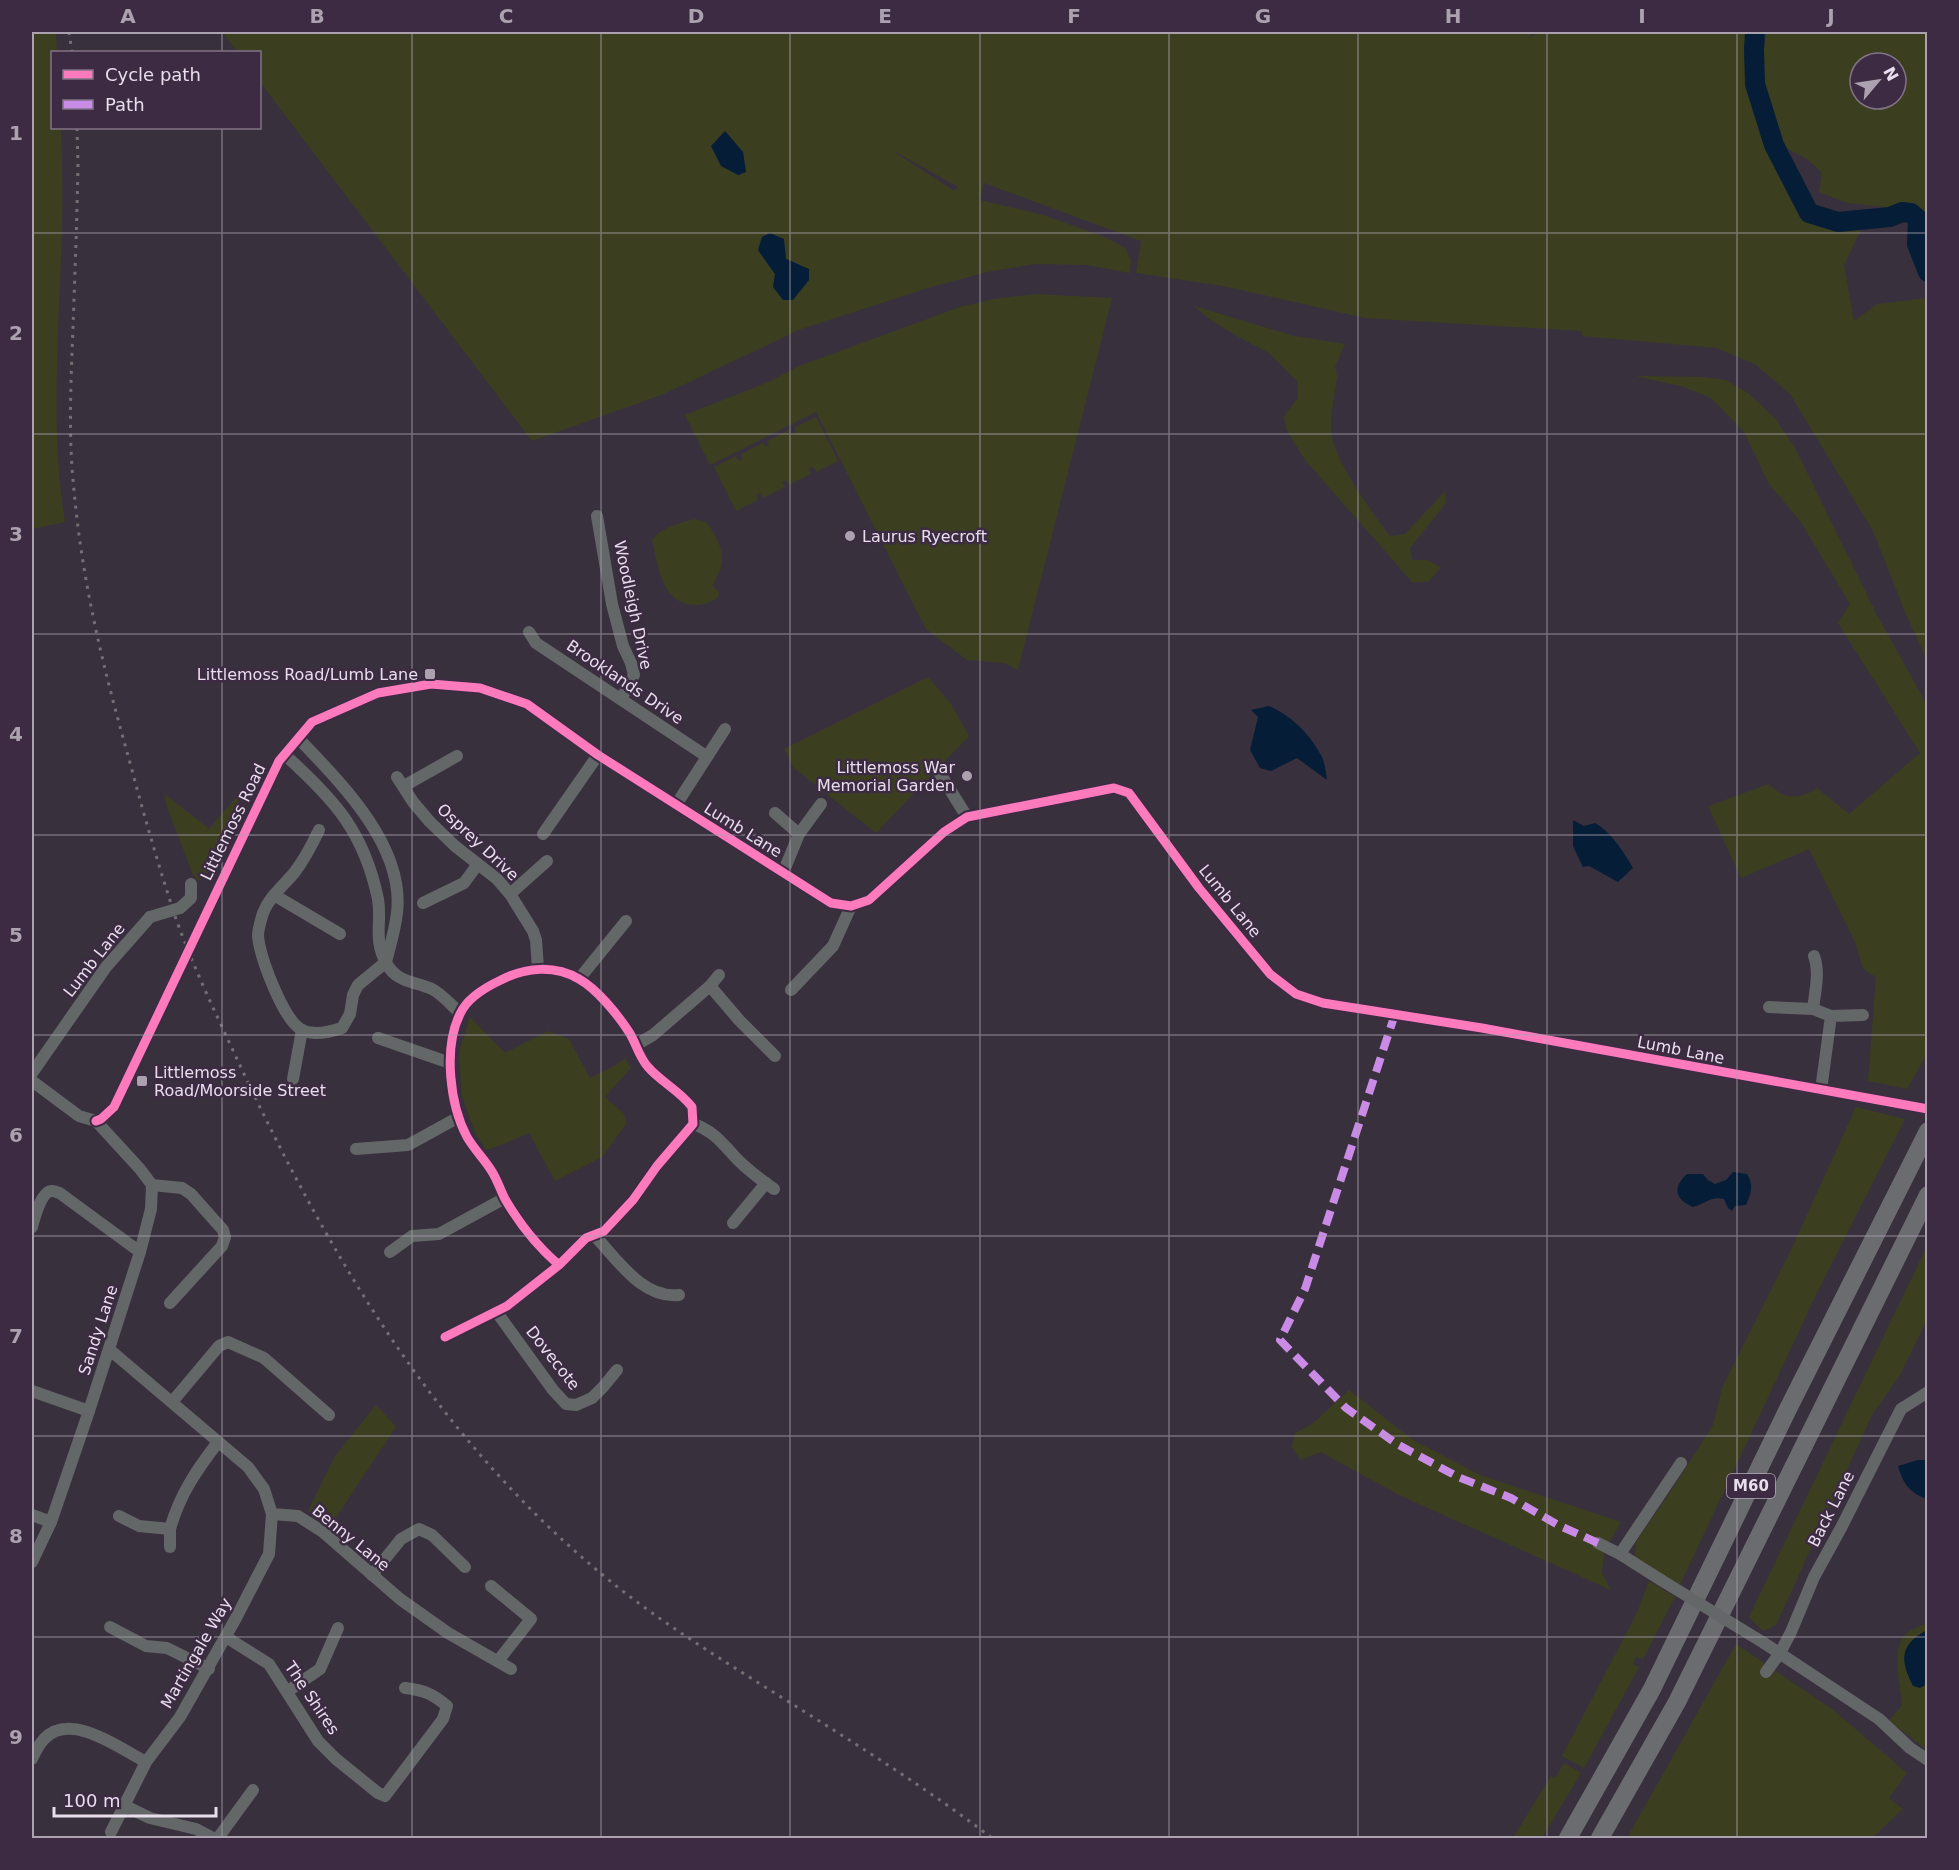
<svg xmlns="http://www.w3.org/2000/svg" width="1959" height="1870" font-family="'DejaVu Sans',sans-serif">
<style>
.green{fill:#3b3f20;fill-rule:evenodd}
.water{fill:#051d37}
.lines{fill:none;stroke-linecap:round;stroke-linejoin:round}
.river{stroke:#051d37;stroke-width:20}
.minor{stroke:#646768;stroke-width:12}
.highway{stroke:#6b6c70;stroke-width:18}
.rail{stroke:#717173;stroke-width:3;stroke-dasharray:3 6;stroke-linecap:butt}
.minor-bridge{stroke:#646768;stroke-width:12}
.quiet{stroke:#ca8be6;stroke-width:8;stroke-dasharray:15 8;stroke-linecap:butt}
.cycleway-casing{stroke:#3c2b42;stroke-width:13}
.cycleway{stroke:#fd7abc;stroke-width:9}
.grid{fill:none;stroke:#aba1af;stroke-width:1.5;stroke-opacity:0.55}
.poi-dot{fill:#aba1af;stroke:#3c2b42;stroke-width:2}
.labels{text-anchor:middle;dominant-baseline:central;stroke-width:5;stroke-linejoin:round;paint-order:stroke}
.shield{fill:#3c2b42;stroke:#b4a8b9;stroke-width:1.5}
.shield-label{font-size:15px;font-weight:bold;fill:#e8deec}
.poi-label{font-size:16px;fill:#e8deec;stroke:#3c2b42;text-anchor:start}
.street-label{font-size:16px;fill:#e8deec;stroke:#3c2b42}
.neatline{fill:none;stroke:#aba1af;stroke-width:2}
.grid-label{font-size:20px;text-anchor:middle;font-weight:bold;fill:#aba1af}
</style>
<rect width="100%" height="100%" fill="#39303d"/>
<g class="green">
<path d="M32,32H56L57,52H52V128H61C62,160 63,192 62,224C60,323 49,423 65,522L32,529Z"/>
<path d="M222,32H1535L1527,38L1541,32H1748L1746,35L1750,86L1769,147L1807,215L1837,227L1864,224L1844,265L1854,321L1877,304L1927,298V660L1905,612L1873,531L1790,394L1756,365L1717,348L1582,336V331L1365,318L1223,286L1136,273L1141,241L984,183L980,200L1043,215L1105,237L1125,248L1131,260L1130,273L1086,265L1035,264L987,272L928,288L801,329L664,394L532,441L260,82V52H238ZM725,131L743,152L746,172L738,175ZM896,153V152L958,187L954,191ZM758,250L786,251V259L795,262L773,287L775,274Z"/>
<path d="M1766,32H1927V231L1925,224L1912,210L1847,203L1819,192L1822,173L1808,160L1783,146L1760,80ZM1860,63H1896V99H1860Z"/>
<polygon points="1035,294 1112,298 1018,670 1004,663 967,660 926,629 816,412 710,465 685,415 771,381 799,366 960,307 994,299"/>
<path d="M1194,306L1294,336L1345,344L1335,367L1337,376C1335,394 1329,419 1332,436C1335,461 1374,516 1390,536L1405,534L1445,491L1446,503L1410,548L1412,560H1427L1441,567L1429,581L1413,583L1305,460L1286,429L1284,416L1298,398L1297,381L1269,353L1235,335L1208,318Z"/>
<path d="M1635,376L1703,377L1726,380L1748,393L1775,418L1795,448L1876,613L1927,705V1054L1907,1089L1868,1081L1876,977L1863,969L1855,942L1809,849L1741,878L1708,806L1769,784C1784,800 1799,800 1817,788L1849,814L1920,753L1838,623L1850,604L1800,521L1769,484L1744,432L1711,398L1684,387Z"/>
<polygon points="816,417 838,461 816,472 813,467 809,468 811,474 789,485 786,480 782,482 785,487 763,498 760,493 756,495 758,500 736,511 714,467 736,456 739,461 743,459 741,454 763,443 766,447 769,445 767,441 789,430 792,434 796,432 794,428"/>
<path d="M693,519L706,522C715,533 726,553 721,568C719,575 715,579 713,586L719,592L718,597C707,605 700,606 687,604C661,598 657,562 652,540C662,527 678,524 693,519Z"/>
<polygon points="928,677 951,704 969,736 876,833 794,768 784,749"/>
<polygon points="165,794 209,829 239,794 237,819 208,872 199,881 193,875 166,804"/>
<polygon points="470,1017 505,1053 548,1031 569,1039 590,1078 616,1065 625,1058 631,1068 605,1097 624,1114 626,1124 602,1157 555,1181 529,1133 499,1146 486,1150 475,1132 462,1096 459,1052"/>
<polygon points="1856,1107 1905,1119 1815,1297 1680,1585 1635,1557 1636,1542 1675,1485 1713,1425 1722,1388 1791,1250"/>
<polygon points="1927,1246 1927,1320 1900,1375 1872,1415 1776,1625 1763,1631 1749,1617"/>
<polygon points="1349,1390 1413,1440 1480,1475 1621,1522 1604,1552 1602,1573 1611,1590 1401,1496 1321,1452 1301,1460 1292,1448 1295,1433 1312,1424"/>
<polygon points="376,1405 396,1427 331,1525 308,1511 335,1456"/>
<polygon points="1649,1581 1675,1597 1643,1659 1636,1657 1633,1664 1639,1667 1584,1768 1562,1756 1637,1613"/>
<path d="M1927,1623V1630L1925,1631L1927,1750L1889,1721L1902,1705C1901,1685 1890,1650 1906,1634C1911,1629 1921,1626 1927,1623Z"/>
<polygon points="1736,1644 1832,1709 1907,1773 1889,1798 1903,1809 1872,1838 1627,1838"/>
<polygon points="1564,1763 1581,1773 1542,1838 1513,1838 1551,1776 1555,1778"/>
</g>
<g class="water">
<polygon points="725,131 743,152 746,172 738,175 721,166 711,146"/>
<polygon points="770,233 784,239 786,259 809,269 809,280 793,300 783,300 773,287 775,274 758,250 762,237"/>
<path d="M1269,706C1291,715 1311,735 1322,757C1325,764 1326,773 1327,780L1297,758L1271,771L1260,768L1250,750L1258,717L1251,710Z"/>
<path d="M1573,820L1584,826L1595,823C1612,833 1623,851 1633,868L1618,882L1589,866L1583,867L1573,846Z"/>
<path d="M1733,1172L1747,1174C1754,1185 1751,1194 1746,1205L1735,1206L1732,1211L1728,1208L1724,1199C1711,1196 1705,1204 1693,1207C1675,1199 1672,1188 1687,1174H1703L1708,1180L1715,1184L1726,1180Z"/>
<path d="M1918,1460H1927V1499C1909,1493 1903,1483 1898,1466Z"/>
<path d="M1927,1630V1684L1920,1688L1913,1686C1900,1660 1899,1645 1927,1630Z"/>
</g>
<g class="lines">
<polyline class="river" points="1755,32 1754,49 1755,84 1774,145 1809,213 1838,222 1890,217 1902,212 1911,213 1918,219 1917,244 1928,272"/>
<g class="minor">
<polyline points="597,516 612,604 623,646 631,663 634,675 621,699"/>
<polyline points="529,632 536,643 706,756"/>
<path d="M299,739C341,783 405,846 397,913C395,930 390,946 386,962"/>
<path d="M285,755C335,800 364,832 378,899C382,923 373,938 386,963C397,983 414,981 432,989C442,994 452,1006 460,1013"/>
<polyline points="939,772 967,817"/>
<polyline points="397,777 413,802 430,822 455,846 497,879 510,894 533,931 536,940 538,969"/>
<polyline points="404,786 457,756"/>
<polyline points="676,805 725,729"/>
<polyline points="775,813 799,834"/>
<path d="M319,830C312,845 304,860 294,873C283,886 269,897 263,913C261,920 258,929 258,936C260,957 283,1020 302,1030C314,1036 330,1032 342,1028L350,1014L353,995L358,985L386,962"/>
<polyline points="543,834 598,755"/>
<polyline points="783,873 799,834 821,804"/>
<polyline points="510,894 547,861"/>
<polyline points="274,895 340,934"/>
<polyline points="423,903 464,883 478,864"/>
<polyline points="180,908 191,898 191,884"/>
<polyline points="194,939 279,761 312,722 378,693 431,684 480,688 527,704 598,755 831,903 851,906 869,900 944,832 967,817 1114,788 1129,793 1199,888 1270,974 1296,994 1323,1003 1482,1028 1928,1109"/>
<path d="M1814,956C1820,972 1815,992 1813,1009L1831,1016"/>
<polyline points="579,979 626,921"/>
<polyline points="710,986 719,975"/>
<polyline points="791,990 833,946 851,906"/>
<polyline points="1769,1007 1813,1009"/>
<polyline points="378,1038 450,1063"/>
<polyline points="636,1045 653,1035 710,986 739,1020 775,1056"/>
<polyline points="32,1073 106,967 150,917"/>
<polyline points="293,1079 302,1030"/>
<polyline points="32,1081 79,1116 96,1121"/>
<polyline points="1821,1090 1831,1016 1863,1015"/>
<polyline points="96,1121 101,1119 114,1107 179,970"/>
<path d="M693,1124C714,1131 722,1143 737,1159C748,1170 761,1180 774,1189"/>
<polyline points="356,1149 408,1145 459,1117"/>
<polyline points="152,1185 182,1188 191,1194 223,1230 225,1237 222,1246 170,1303"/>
<polyline points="733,1223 766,1183"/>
<path d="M32,1227C34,1219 41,1192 51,1191C52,1190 60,1193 61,1194L140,1252"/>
<path d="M594,1235C617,1259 642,1299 679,1295"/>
<polyline points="390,1252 412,1236 439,1234 505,1198"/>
<polyline points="496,1311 553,1390 566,1404 576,1405 592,1398 603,1387 617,1370"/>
<path d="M445,1337L507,1306L559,1265L586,1238L604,1231L633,1200L657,1166L693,1124L692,1107C680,1091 661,1082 648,1067C639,1057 636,1043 629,1032C618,1015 597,989 579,979C555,965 526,967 501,980C486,987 467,998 460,1014C443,1048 450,1105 467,1137C474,1149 484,1159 491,1170C497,1179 500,1189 505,1199C519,1223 538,1247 559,1265"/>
<polyline points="110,1350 248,1467 264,1489 272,1514 298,1516 323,1532 400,1599 448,1633 511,1669"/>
<polyline points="32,1391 89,1411"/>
<polyline points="172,1402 219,1346 228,1342 264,1358 329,1415"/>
<polyline points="32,1515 51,1522"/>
<path d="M119,1516L139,1526L170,1529C180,1494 196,1471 218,1442"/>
<polyline points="1598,1543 1620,1554 1661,1580"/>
<polyline points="170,1547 170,1529"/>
<polyline points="1620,1554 1681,1463"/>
<polyline points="32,1562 51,1522 89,1411 140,1252 151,1209 152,1185 140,1169 96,1121"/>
<polyline points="372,1575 401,1539 419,1529 432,1535 465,1567"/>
<polyline points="491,1586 531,1619 498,1661"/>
<polyline points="110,1627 146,1646 167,1648 209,1669"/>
<path d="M226,1637L269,1664L318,1741L336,1759L378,1793L385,1796L443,1719L447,1706C433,1694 424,1690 405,1688"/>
<polyline points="1764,1643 1879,1719 1910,1748 1928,1760"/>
<polyline points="1766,1672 1780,1653 1791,1632 1814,1577 1842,1526 1901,1409 1928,1392"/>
<polyline points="288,1691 320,1669 338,1628"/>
<path d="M32,1759C35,1752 39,1745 44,1739C71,1711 119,1748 146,1762"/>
<polyline points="125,1806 150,1818 196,1829 213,1838"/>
<polyline points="111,1832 146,1762 180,1717 236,1618 269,1554 272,1514"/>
<polyline points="218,1838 253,1790"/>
</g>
<g class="highway">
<polyline points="1568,1838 1652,1689 1788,1409 1928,1131"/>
<polyline points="1600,1838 1677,1702 1928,1195"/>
</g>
<g class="rail">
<polyline points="69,32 72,52"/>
<path d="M77,128L78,164C77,218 75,272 73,327C71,381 68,436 74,490C82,582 104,671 129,759C143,812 158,864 175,916C194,970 220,1022 244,1074C334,1264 440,1441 604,1576C651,1615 703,1648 754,1680C835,1731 917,1781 992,1838"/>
</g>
<g class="minor-bridge">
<polyline points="150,917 180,908"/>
<polyline points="179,970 194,939"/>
<polyline points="1661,1580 1764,1643"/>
</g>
<polyline class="quiet" points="1395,1014 1305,1289 1280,1340 1346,1408 1397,1444 1458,1477 1511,1498 1558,1525 1598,1543"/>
<g class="cycleway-casing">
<g id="cycleway">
<polyline points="96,1121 101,1119 114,1107 279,761 312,722 378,693 431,684 480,688 527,704 598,755 831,903 851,906 869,900 944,832 967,817 1114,788 1129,793 1199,888 1270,974 1296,994 1323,1003 1482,1028 1928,1109"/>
<path d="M445,1337L507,1306L559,1265L586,1238L604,1231L633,1200L657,1166L693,1124L692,1107C680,1091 661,1082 648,1067C639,1057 636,1043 629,1032C618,1015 597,989 579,979C555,965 526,967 501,980C486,987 467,998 460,1014C443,1048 450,1105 467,1137C474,1149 484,1159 491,1170C497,1179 500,1189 505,1199C519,1223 538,1247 559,1265"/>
</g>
</g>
<use href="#cycleway" class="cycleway"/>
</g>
<path class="grid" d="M222,32V52M412,32V1838M601,32V1838M790,32V1838M980,32V1838M1169,32V1838M1358,32V1838M1547,32V1838M1737,32V1838M222,128V1838M32,233H1928M32,434H1928M32,634H1928M32,835H1928M32,1035H1928M32,1236H1928M32,1436H1928M32,1637H1928"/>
<g class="poi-dot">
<circle cx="850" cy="536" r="6"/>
<rect x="424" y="668" width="12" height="12" rx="3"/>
<circle cx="967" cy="776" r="6"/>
<rect x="136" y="1075" width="12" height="12" rx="3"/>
</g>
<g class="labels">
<rect class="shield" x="1727" y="1474" width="48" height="24" rx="4.5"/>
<g class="shield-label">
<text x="1751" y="1486">M60</text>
</g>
<g class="poi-label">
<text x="862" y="536">Laurus Ryecroft</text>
<text x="418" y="674" text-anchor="end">Littlemoss Road/Lumb Lane</text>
<text x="955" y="767" text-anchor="end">Littlemoss War<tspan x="955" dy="18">Memorial Garden</tspan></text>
<text x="154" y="1072">Littlemoss<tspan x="154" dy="18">Road/Moorside Street</tspan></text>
</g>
<g class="street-label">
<text transform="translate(633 605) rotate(78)">Woodleigh Drive</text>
<text transform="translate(625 682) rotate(34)">Brooklands Drive</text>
<text transform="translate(233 822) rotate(-64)">Littlemoss Road</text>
<text transform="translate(743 830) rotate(32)">Lumb Lane</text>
<text transform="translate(478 842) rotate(43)">Osprey Drive</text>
<text transform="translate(1230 901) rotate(51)">Lumb Lane</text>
<text transform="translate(94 960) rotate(-52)">Lumb Lane</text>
<text transform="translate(1681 1050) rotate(11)">Lumb Lane</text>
<text transform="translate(98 1330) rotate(-72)">Sandy Lane</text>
<text transform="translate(553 1358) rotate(52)">Dovecote</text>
<text transform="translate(1831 1509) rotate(-63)">Back Lane</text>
<text transform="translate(351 1538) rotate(39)">Benny Lane</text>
<text transform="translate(196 1653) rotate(-60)">Martingale Way</text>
<text transform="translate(312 1698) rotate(56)">The Shires</text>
</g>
</g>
<rect width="1959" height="1870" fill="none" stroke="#3c2b42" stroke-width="66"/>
<rect x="51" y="51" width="210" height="78" fill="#3c2b42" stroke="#817386" stroke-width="1.5"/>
<rect x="63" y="70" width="30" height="9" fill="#fd7abc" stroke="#817386" stroke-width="1.5"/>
<text x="105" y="81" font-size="18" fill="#e8deec">Cycle path</text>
<rect x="63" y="100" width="30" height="9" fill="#ca8be6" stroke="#817386" stroke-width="1.5"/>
<text x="105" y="111" font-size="18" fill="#e8deec">Path</text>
<g transform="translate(1878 81) rotate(61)"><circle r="28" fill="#3c2b42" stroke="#817386" stroke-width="1.5"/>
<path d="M0-4.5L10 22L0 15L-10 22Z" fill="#aba1af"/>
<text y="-9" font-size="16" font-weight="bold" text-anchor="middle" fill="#e8deec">N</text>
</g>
<path d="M54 1807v9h162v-9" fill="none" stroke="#e8deec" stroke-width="3"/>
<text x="63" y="1807" font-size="18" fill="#e8deec" stroke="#3c2b42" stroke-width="4.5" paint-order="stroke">100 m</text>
<rect x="33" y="33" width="1893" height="1804" class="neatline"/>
<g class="grid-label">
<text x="128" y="23">A</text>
<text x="317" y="23">B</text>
<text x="506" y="23">C</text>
<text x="696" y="23">D</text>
<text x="885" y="23">E</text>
<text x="1074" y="23">F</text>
<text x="1263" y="23">G</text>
<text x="1453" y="23">H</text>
<text x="1642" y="23">I</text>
<text x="1831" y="23">J</text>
<text x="16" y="140">1</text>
<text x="16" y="340">2</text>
<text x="16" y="541">3</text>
<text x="16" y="741">4</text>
<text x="16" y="942">5</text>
<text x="16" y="1142">6</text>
<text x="16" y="1343">7</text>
<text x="16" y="1543">8</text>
<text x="16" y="1744">9</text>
</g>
</svg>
